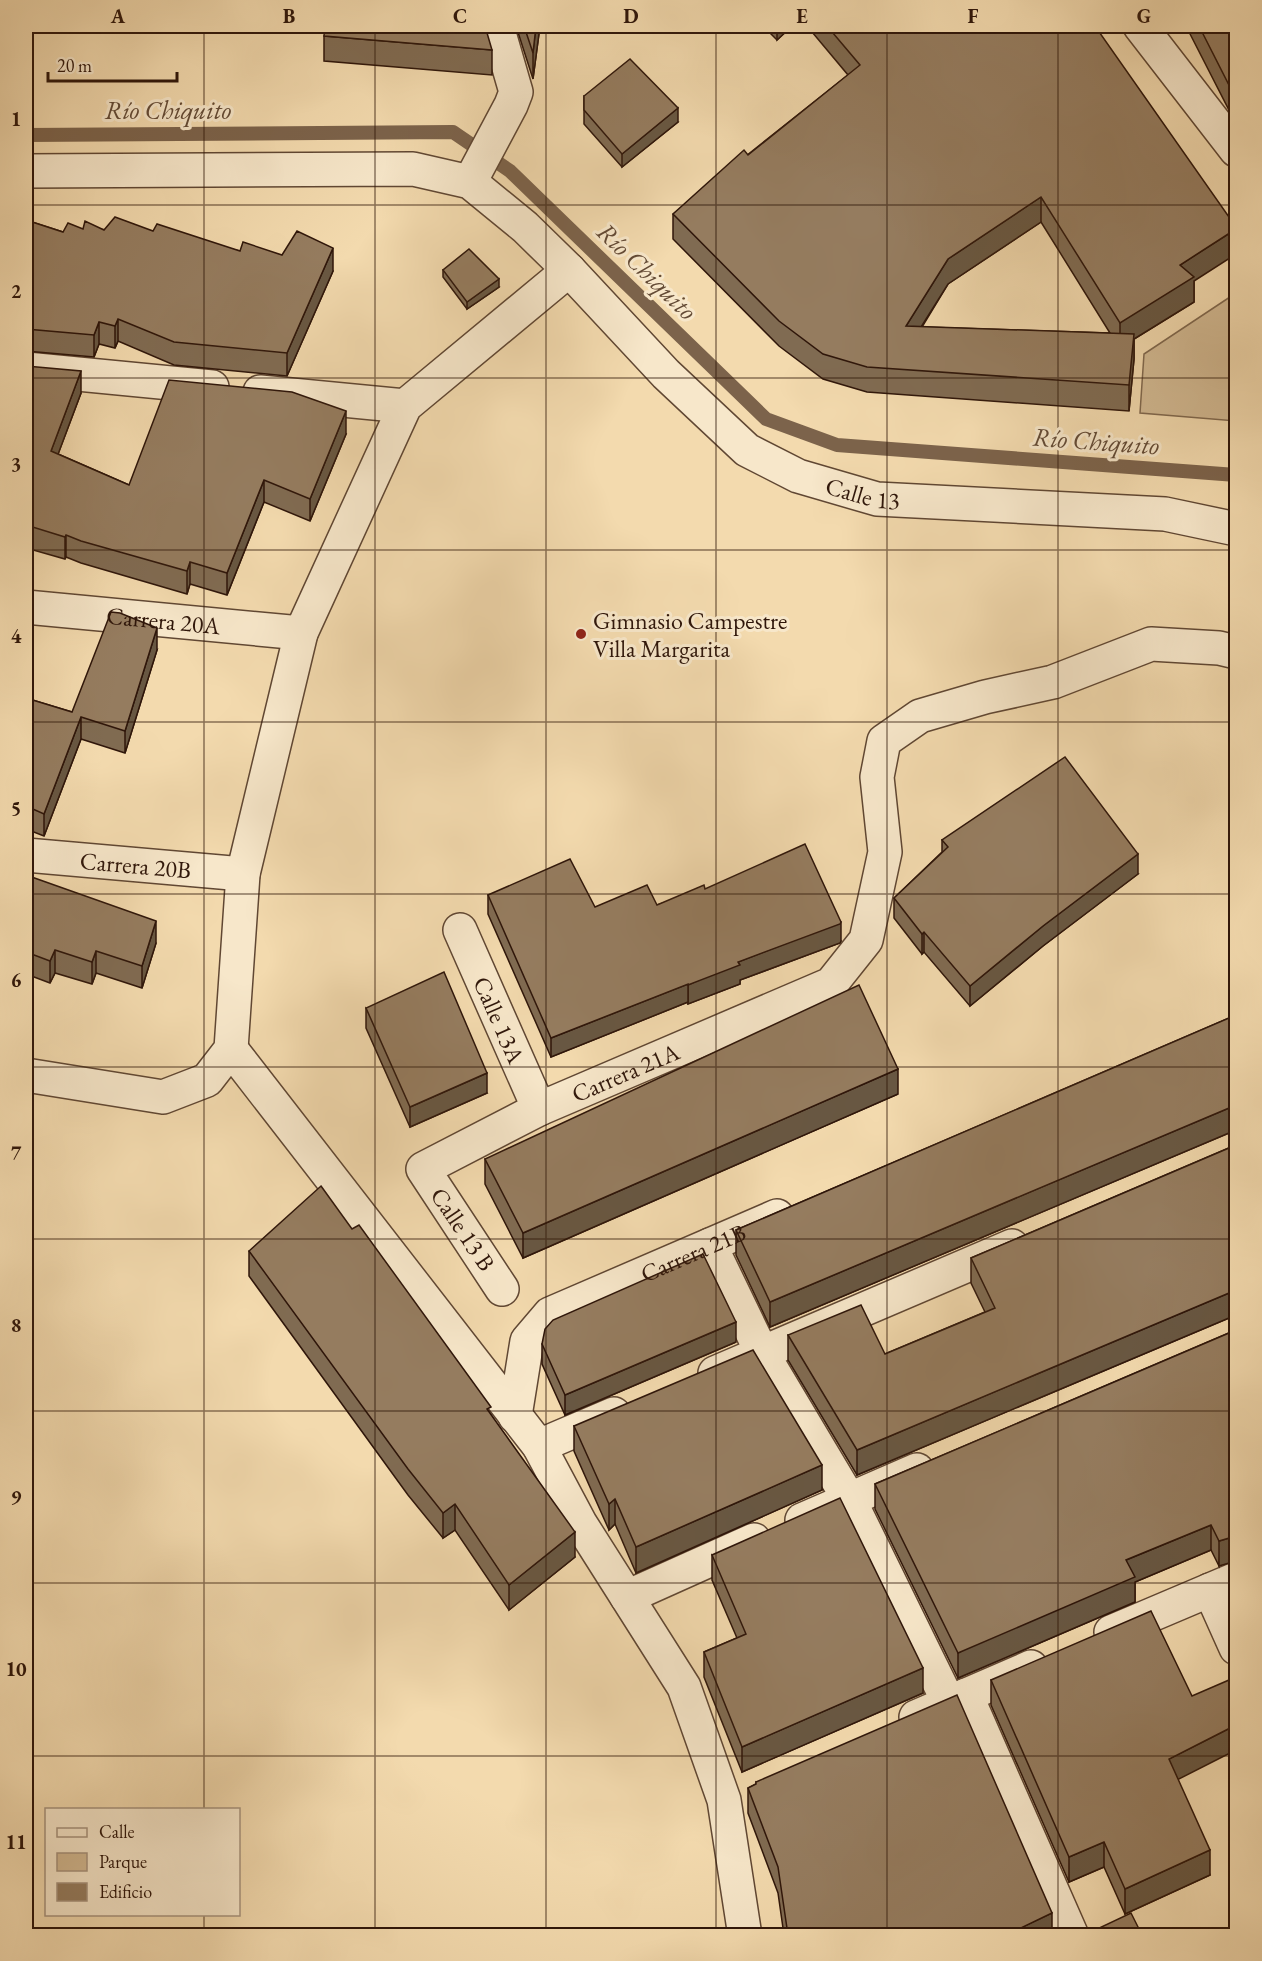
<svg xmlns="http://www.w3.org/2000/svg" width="1262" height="1961" font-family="'EB Garamond',serif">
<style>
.green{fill:#d2b992;stroke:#80684e;stroke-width:1.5}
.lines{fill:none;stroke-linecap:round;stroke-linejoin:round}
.stream{stroke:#7c634b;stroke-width:14}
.minor-casing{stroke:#604733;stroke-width:36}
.minor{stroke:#f7e7ca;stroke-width:33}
.wall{fill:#806b52;stroke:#2f160a;stroke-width:1.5;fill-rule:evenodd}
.shaded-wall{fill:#685742;stroke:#2f160a;stroke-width:1.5}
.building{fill:#957c5f;stroke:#2f160a;stroke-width:1.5}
.grid{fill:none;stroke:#2f160a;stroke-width:1.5;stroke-opacity:0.55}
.poi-dot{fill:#8f2418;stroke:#f7e7ca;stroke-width:2}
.labels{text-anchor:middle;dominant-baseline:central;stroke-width:6;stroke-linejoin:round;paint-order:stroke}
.street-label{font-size:24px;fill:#2f160a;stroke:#f7e7ca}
.poi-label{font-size:24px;fill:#2f160a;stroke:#f7e7ca;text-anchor:start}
.water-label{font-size:26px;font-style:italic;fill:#634a35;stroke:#f7e7ca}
.neatline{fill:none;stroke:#2f160a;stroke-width:2}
.grid-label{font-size:20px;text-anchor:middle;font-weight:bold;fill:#2f160a}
</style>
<rect width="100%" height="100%" fill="#f3daae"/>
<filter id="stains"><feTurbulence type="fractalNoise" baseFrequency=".00333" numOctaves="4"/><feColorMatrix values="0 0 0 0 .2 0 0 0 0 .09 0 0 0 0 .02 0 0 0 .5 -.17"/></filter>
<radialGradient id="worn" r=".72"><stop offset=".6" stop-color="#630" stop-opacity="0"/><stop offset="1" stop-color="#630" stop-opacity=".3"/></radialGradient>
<polygon class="green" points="1236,293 1236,421 1140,413 1144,354"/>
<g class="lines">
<polyline class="stream" points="26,135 453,132 510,171 766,419 837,445 1236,475"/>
<g class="minor-casing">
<g id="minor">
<polyline points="1140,26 1236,150"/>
<path id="s1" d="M26,171L413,169L470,182L525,227L569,270L666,374L747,450L798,476L877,499L1165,514L1236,529"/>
<polyline points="470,182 511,105 516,92 497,26"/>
<polyline points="26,369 212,387"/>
<polyline points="260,392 405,406"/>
<path id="s2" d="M26,607L301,633"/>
<path id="s3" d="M26,855L243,874"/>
<path id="s4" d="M460,930L539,1109"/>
<polyline points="231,1049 539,1446 580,1523 684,1687 724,1800 745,1936"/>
<polyline points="26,1075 163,1097 207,1080 231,1049 243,874 301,633 405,406 569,270"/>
<polyline points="710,1245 762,1353 849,1499 949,1703"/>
<path id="s5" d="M502,1289L423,1169L539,1109L831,984L866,940L885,852L877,777L884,741L920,716L985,697L1053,682L1151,644L1219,648L1236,652"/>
<polyline points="715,1373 1012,1246"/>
<path id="s6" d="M515,1416L527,1341L550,1314L777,1216"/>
<polyline points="539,1446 614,1414"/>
<polyline points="802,1520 917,1470"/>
<polyline points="1210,1590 1236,1648"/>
<polyline points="627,1597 754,1540"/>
<polyline points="1111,1632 1236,1579"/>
<polyline points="966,1695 1072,1936"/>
<polyline points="916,1717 1031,1667"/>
</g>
</g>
<use href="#minor" class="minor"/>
</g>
<g class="wall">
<polygon points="516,26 540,26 533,79"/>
<polygon points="763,26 792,26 777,40"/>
<path d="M807,26H1095L1194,281V302L1134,339V359L1129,411L867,392L823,379L779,346L673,239V214L848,75ZM1041,222L1110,333L922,327L948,284Z"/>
<polygon points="1186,26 1236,26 1236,120 1230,112"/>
<polygon points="324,36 492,50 492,75 324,61"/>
<polygon points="584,96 678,122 622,167 584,124"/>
<polygon points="26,220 63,232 83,229 153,231 240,251 282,255 333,271 287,376 174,365 118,341 115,348 99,344 94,357 26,351"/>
<polygon points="443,270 499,287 467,309 443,277"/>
<polygon points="26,366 81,393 58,454 129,485 346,434 310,521 264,502 227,595 190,584 187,594 81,563 66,557 65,559 26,548"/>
<polygon points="157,650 125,753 81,739 44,836 26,829 26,698 72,712"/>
<polygon points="942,840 1138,874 1043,946 970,1006 924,952 922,954 894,918 894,898 942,852"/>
<polygon points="26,875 156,943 142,988 96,973 92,984 55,973 50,983 26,974"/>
<polygon points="705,889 841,941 840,943 740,980 740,984 688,1004 688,1002 551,1057 488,914 488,895 595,907 657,905"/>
<polygon points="366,1008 487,1093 410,1127 366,1028"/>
<polygon points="1236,1015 1236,1132 1229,1133 770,1327 736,1255 736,1230"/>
<polygon points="898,1094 523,1258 485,1184 485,1159"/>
<polygon points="1236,1145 1236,1317 1229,1318 857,1475 788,1360 788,1335 885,1354 985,1312 971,1283 971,1258"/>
<polygon points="352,1229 491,1415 575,1557 509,1610 455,1530 443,1538 408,1495 249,1276 249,1251"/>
<polygon points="1236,1330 1219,1566 1211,1550 1135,1582 1135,1602 958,1678 875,1509 875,1484"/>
<polygon points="736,1342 565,1415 542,1364 542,1344"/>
<polygon points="574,1426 822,1490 636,1573 615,1524 609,1530 574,1451"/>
<polygon points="712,1555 923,1693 742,1772 704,1677 704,1652 737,1638 712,1580"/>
<polygon points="1236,1574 1236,1603 1235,1600 1235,1575"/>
<polygon points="991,1680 1192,1696 1178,1780 1210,1875 1125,1914 1104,1867 1069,1882 991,1705"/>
<polygon points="756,1782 1052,1935 784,1935 778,1893 748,1813 748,1788 756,1784"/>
</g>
<g class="shaded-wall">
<polygon points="536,26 540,26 533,79 533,53"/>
<polygon points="777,26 792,26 777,40"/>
<polygon points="678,108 678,122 622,167 622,154"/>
<polygon points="1041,197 1041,222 948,284 906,351 906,326 948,259"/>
<polygon points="1236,229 1236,254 1194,281 1194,302 1134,339 1134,359 1129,411 1129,385 1120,348 1120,323 1180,265"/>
<polygon points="333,248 333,271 287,376 287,353"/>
<polygon points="499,279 499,287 467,309 467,302"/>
<polygon points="118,319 118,341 115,348 115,326"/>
<polygon points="99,322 99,344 94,357 94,335"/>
<polygon points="81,371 81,393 51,473 51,451"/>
<polygon points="346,411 346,434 310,521 310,499"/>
<polygon points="264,480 264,502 227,595 227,573"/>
<polygon points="66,535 66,557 65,559 65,537"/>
<polygon points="190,562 190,584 187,594 187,571"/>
<polygon points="157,628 157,650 125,753 125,731"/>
<polygon points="81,717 81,739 44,836 44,814"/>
<polygon points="1138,854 1138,874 1043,946 970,1006 970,986 1043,926"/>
<polygon points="156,921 156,943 142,988 142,966"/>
<polygon points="841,922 841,941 840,943 740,980 740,984 688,1004 688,985 738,962"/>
<polygon points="924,932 924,952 922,954 922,934"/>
<polygon points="55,950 55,973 50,983 50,961"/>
<polygon points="96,951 96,973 92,984 92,962"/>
<polygon points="688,984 688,1002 551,1057 551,1038"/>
<polygon points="898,1069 898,1094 523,1258 523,1233"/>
<polygon points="487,1073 487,1093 410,1127 410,1107"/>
<polygon points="1229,1108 1229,1133 770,1327 770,1302"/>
<polygon points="1229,1293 1229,1318 857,1475 857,1450"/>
<polygon points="736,1322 736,1342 565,1415 565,1395"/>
<polygon points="822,1465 822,1490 636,1573 636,1547"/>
<polygon points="615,1499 615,1524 609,1530 609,1504"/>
<polygon points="455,1504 455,1530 443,1538 443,1513"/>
<polygon points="1211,1525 1211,1550 1135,1582 1135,1602 958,1678 958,1653 1126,1560"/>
<polygon points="575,1532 575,1557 509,1610 509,1585"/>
<polygon points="1236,1536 1236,1561 1219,1566 1219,1541"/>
<polygon points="923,1668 923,1693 742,1772 742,1747"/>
<polygon points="1236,1725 1236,1750 1169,1784 1169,1759"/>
<polygon points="1104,1842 1104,1867 1069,1882 1069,1857"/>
<polygon points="1210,1850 1210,1875 1125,1914 1125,1889"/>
<polygon points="1052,1913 1052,1935 1006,1935"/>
</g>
<g class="building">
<polygon points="325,26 485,26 492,50 324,36"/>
<polygon points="524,26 536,26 533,53"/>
<polygon points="827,26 1095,26 1236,227 1236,229 1180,265 1194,277 1120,323 1041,197 948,259 906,326 1134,334 1129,385 867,367 823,354 779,321 673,214 744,150 748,155 860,65"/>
<polygon points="1199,26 1236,26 1236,95 1230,87"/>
<polygon points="630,59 678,108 622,154 584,110 584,96"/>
<polygon points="115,217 153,231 157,224 240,251 243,242 282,255 297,231 333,248 287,353 174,342 118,319 115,326 99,322 94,335 26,329 26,220 63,232 68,223 83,229 85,221 104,230"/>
<polygon points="469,249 499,279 467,302 443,270"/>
<polygon points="26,366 81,371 51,451 129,485 169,380 292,392 346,411 310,499 264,480 227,573 190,562 187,571 81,541 66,535 65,537 26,525"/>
<polygon points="111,612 120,613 157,628 125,731 81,717 44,814 26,806 26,698 72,712"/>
<polygon points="1065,757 1138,854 1043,926 970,986 924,932 922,934 894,898 948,847 942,840"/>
<polygon points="805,844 841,922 840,924 738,962 740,965 688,985 688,984 551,1038 488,895 570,859 595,907 647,885 657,905 704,885 705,889"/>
<polygon points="26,875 156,921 142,966 96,951 92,962 55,950 50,961 26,952"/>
<polygon points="444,972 487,1073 410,1107 366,1008"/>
<polygon points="859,985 898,1069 523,1233 485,1159"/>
<polygon points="1236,1015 1236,1107 1229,1108 770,1302 736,1230"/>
<polygon points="1236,1145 1236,1292 1229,1293 857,1450 788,1335 861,1305 885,1354 995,1308 971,1258"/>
<polygon points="321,1186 352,1229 359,1225 491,1407 487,1409 575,1532 509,1585 455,1504 443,1513 408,1469 249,1251"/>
<polygon points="703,1254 736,1322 565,1395 542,1344 545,1329 553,1320"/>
<polygon points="1236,1330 1236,1536 1219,1541 1211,1525 1126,1560 1135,1577 958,1653 875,1484"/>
<polygon points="753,1350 822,1465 636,1547 615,1499 609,1504 574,1426"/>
<polygon points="840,1498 923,1668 742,1747 704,1652 746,1634 712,1555"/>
<polygon points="1151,1611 1192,1696 1236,1677 1236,1725 1169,1759 1210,1850 1125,1889 1104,1842 1069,1857 991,1680"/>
<polygon points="957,1695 1052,1913 1006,1935 788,1935 778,1867 748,1788 756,1784 756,1782"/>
<polygon points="1131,1913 1142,1935 1100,1935 1097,1929"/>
</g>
<path class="grid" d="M204,26V1810M375,26V1936M546,26V1936M716,26V1936M887,26V1936M1058,26V1936M26,205H1236M26,378H1236M26,550H1236M26,722H1236M26,894H1236M26,1067H1236M26,1239H1236M26,1411H1236M26,1583H1236M26,1756H1236M204,1914V1936"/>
<circle class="poi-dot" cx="581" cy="634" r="6"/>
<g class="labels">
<g class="street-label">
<text stroke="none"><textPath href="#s1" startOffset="956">Calle 13</textPath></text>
<text stroke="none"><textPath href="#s2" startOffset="138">Carrera 20A</textPath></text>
<text stroke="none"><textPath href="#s3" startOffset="110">Carrera 20B</textPath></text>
<text stroke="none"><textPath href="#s4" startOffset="98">Calle 13A</textPath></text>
<text stroke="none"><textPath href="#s5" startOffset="368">Carrera 21A</textPath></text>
<text transform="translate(463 1229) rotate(56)">Calle 13 B</text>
<text stroke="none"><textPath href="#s6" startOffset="267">Carrera 21B</textPath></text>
</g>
<g class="poi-label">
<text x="593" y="620">Gimnasio Campestre<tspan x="593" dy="28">Villa Margarita</tspan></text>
</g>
<g class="water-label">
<text x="168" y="110">Río Chiquito</text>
<text transform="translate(647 271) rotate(44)">Río Chiquito</text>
<text transform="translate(1096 441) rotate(4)">Río Chiquito</text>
</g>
</g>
<rect width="1262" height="1961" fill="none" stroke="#f3daae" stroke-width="66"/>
<rect x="45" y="1808" width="195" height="108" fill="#f7e7ca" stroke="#a7937d" stroke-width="1.5"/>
<rect x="57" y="1828" width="30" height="9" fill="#f7e7ca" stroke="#a7937d" stroke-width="1.5"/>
<text x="99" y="1838" font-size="18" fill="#2f160a">Calle</text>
<rect x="57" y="1853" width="30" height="18" fill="#d2b992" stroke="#a7937d" stroke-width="1.5"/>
<text x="99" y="1868" font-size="18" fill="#2f160a">Parque</text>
<rect x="57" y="1883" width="30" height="18" fill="#957c5f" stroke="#a7937d" stroke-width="1.5"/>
<text x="99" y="1898" font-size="18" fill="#2f160a">Edificio</text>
<path d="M48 72v9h129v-9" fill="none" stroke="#2f160a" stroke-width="3"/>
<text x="57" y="72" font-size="18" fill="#2f160a" stroke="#f7e7ca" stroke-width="4.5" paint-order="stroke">20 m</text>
<rect x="33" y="33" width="1196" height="1895" class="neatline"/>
<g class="grid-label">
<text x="118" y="23">A</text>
<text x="289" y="23">B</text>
<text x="460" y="23">C</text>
<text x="631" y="23">D</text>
<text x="802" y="23">E</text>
<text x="973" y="23">F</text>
<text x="1144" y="23">G</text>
<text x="16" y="126">1</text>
<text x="16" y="298">2</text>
<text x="16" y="471">3</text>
<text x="16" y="643">4</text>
<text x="16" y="815">5</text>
<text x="16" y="987">6</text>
<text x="16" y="1160">7</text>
<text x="16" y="1332">8</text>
<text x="16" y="1504">9</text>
<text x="16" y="1676">10</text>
<text x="16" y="1849">11</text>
</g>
<rect width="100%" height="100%" filter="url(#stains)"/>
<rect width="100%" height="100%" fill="url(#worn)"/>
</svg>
